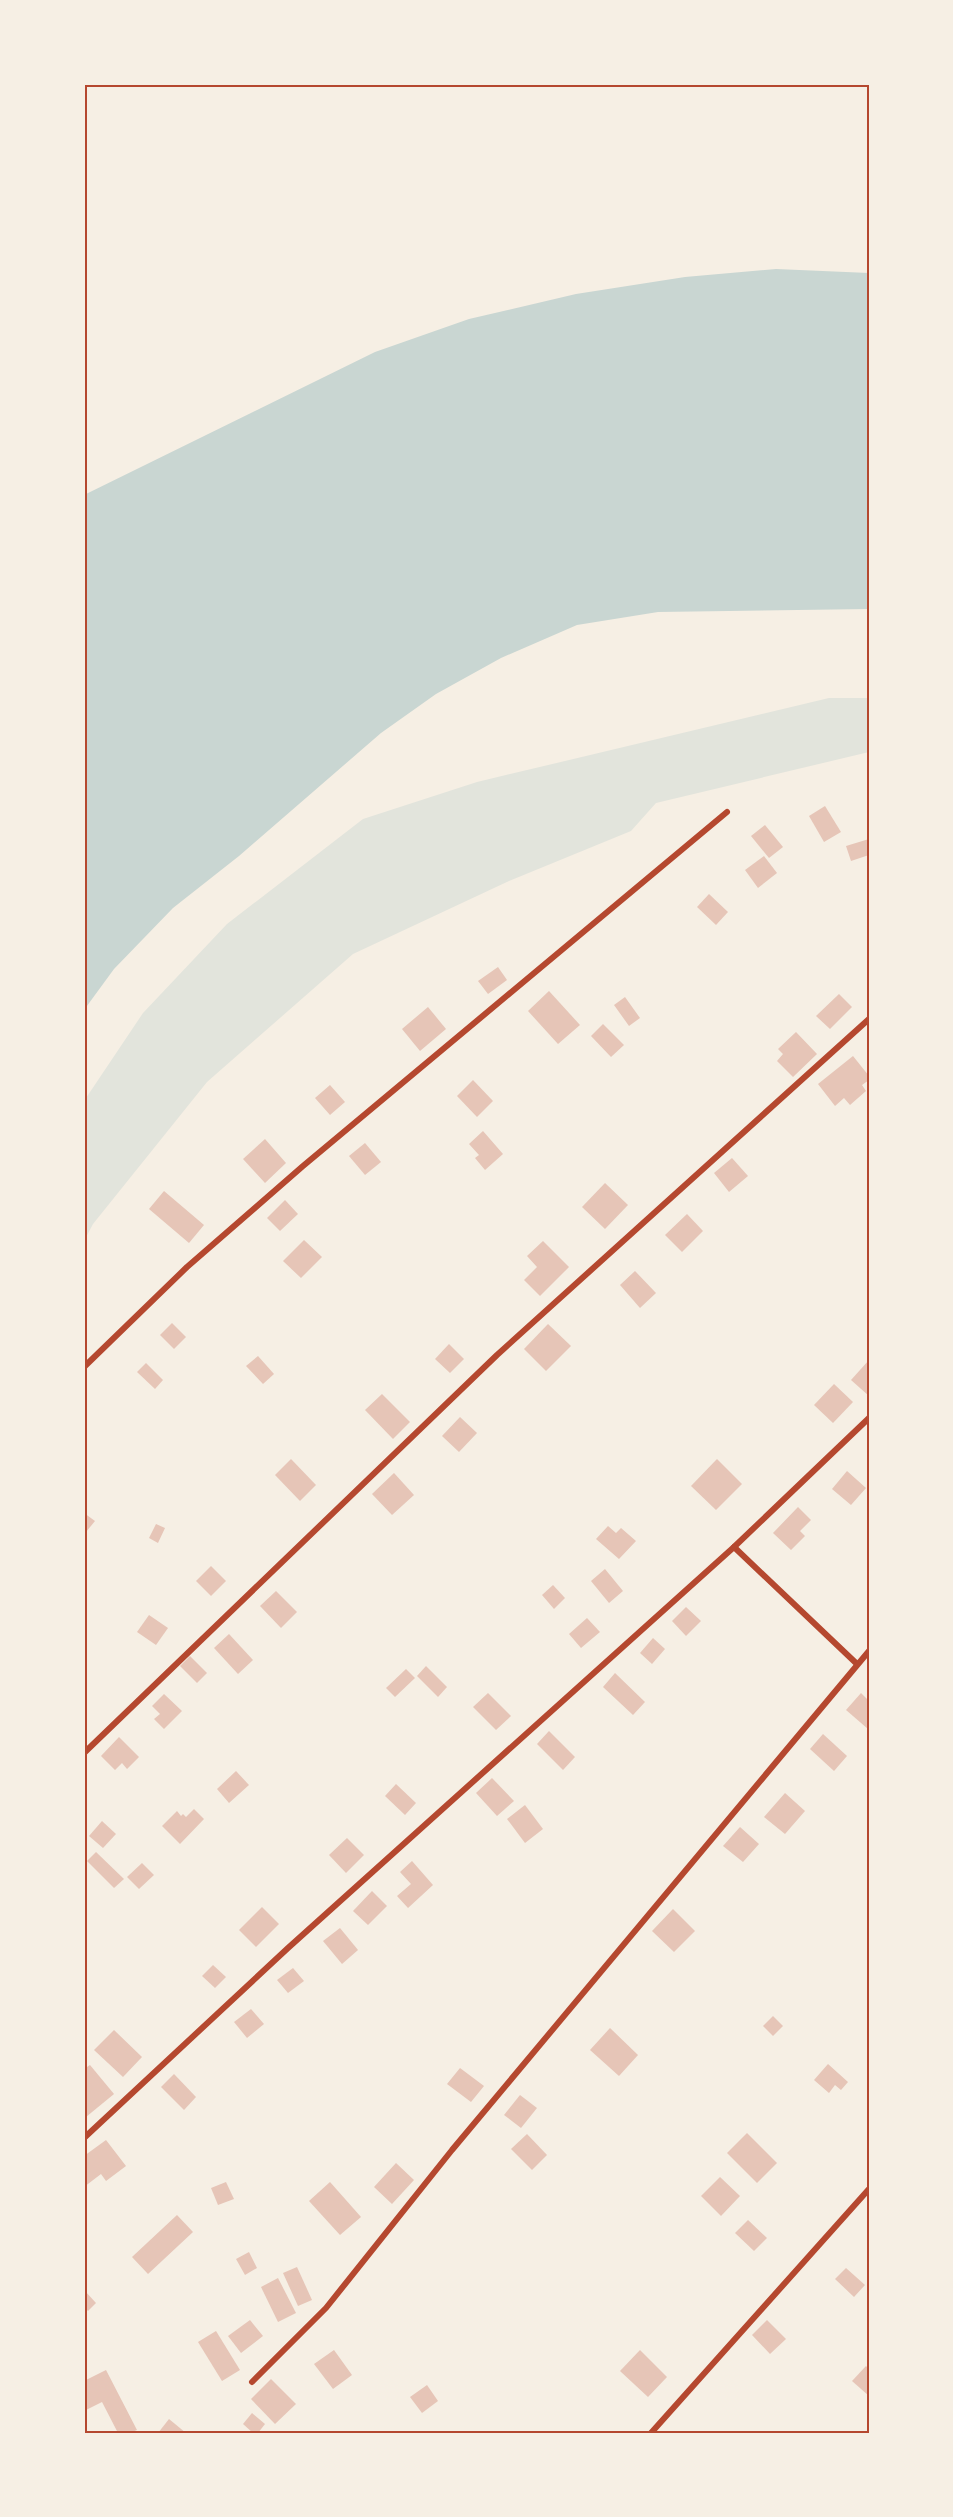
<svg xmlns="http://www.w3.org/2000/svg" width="953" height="2517" font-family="'Fira Sans Condensed',sans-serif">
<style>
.green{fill:#e2e4dc}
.water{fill:#c9d6d2}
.building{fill:#e6c5b7}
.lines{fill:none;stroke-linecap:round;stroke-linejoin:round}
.minor{stroke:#b5482f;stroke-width:6}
.neatline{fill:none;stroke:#b5482f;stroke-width:2}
</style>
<rect width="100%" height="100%" fill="#f6efe4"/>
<polygon class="green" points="829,698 869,698 869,752 656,803 631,831 509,881 353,954 207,1082 93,1224 84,1241 84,1101 143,1013 227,924 363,819 477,782"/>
<polygon class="water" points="776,269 869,273 869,609 658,612 577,625 501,658 436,694 381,733 239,856 173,908 114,969 84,1010 84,495 375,352 469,319 576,294 685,277"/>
<g class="building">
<polygon points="825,806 841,832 824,842 809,816"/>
<polygon points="765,825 783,847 769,858 751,836"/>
<polygon points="869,839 869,855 851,861 846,846"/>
<polygon points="764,856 777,873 758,888 745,870"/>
<polygon points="709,894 728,912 716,925 697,907"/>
<polygon points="498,967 507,980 488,994 478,981"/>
<polygon points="549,991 580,1025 558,1044 528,1011"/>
<polygon points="839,994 852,1007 830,1029 816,1016"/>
<polygon points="625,997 640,1018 629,1026 614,1005"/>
<polygon points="428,1007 446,1029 420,1051 402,1029"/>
<polygon points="603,1024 624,1045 611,1057 591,1036"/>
<polygon points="796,1032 817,1054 793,1077 777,1061 783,1054 778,1049"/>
<polygon points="853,1056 869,1076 869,1080 862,1085 866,1091 850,1105 844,1098 835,1106 818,1084"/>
<polygon points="473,1080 493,1101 477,1117 457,1096"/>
<polygon points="330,1085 345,1102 330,1115 315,1098"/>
<polygon points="483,1131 503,1154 485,1170 475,1158 479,1155 469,1144"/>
<polygon points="265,1139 286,1163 265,1183 243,1159"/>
<polygon points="365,1143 381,1162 365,1175 349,1156"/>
<polygon points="732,1158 748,1176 729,1192 714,1173"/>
<polygon points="605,1183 628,1205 605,1229 582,1207"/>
<polygon points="164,1191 204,1225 189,1243 149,1209"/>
<polygon points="285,1200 298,1214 280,1231 267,1218"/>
<polygon points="687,1214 703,1231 682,1252 665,1235"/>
<polygon points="304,1240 322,1257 301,1278 283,1261"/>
<polygon points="543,1241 569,1267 540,1296 524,1280 537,1267 527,1256"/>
<polygon points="635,1271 656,1293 640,1308 620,1285"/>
<polygon points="172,1323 186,1337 174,1349 160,1335"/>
<polygon points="548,1324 571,1346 546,1371 524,1349"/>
<polygon points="449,1344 464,1359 450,1373 435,1359"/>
<polygon points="258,1356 274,1374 263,1384 246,1366"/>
<polygon points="869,1360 869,1396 851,1380"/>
<polygon points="146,1363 163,1380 155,1389 137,1372"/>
<polygon points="834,1384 853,1402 833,1423 814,1405"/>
<polygon points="382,1394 410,1422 393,1439 365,1410"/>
<polygon points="460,1417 477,1433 459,1452 442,1436"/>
<polygon points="291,1459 316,1485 300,1501 275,1475"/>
<polygon points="717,1459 742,1484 716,1510 691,1486"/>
<polygon points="847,1471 866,1488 851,1505 832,1489"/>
<polygon points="394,1473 414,1495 392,1515 372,1494"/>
<polygon points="798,1507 811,1520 800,1531 805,1536 791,1550 773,1533"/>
<polygon points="84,1513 95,1521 86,1532 84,1531"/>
<polygon points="156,1524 165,1528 158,1543 149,1538"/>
<polygon points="608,1526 616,1533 621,1528 636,1541 619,1559 596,1539"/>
<polygon points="211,1566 226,1581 211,1596 196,1581"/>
<polygon points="605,1569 623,1591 609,1603 591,1581"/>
<polygon points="553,1585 565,1598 554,1609 542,1595"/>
<polygon points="276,1591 297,1612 281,1628 260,1606"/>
<polygon points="686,1607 701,1621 686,1636 672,1621"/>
<polygon points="149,1615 168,1628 156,1645 137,1632"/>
<polygon points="587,1618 600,1632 581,1648 569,1634"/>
<polygon points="229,1634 253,1660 238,1674 214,1648"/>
<polygon points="653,1638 665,1649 652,1664 640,1653"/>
<polygon points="190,1656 207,1673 197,1683 180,1666"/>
<polygon points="426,1666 447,1687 438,1697 417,1676"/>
<polygon points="406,1669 415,1678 395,1697 386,1688"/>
<polygon points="615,1673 645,1702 633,1715 603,1687"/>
<polygon points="488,1693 511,1716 496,1730 473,1707"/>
<polygon points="861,1693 869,1701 868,1729 846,1710"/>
<polygon points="164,1694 182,1711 164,1729 154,1719 160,1714 152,1706"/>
<polygon points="549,1731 575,1757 563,1770 537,1744"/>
<polygon points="823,1734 847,1756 834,1771 810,1749"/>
<polygon points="119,1737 139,1757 127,1769 122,1763 115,1770 101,1756"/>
<polygon points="236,1771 249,1785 229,1803 217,1789"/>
<polygon points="492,1778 514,1801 497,1816 476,1793"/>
<polygon points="396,1784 416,1803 405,1815 385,1796"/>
<polygon points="785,1793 805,1811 785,1834 764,1817"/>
<polygon points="525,1805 543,1829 525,1843 507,1819"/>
<polygon points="194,1809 204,1819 180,1844 162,1826 177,1811 181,1816 183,1814 186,1817"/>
<polygon points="102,1821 116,1834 103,1848 89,1836"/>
<polygon points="740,1827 759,1844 743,1862 723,1846"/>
<polygon points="347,1838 364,1855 346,1873 329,1855"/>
<polygon points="96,1852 124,1879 114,1888 87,1861"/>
<polygon points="412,1861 433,1885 408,1908 397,1896 411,1884 400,1872"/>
<polygon points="142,1863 154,1875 139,1889 127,1877"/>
<polygon points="372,1891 387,1906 368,1925 353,1911"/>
<polygon points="262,1907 279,1924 256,1947 239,1930"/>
<polygon points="673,1909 695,1931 674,1952 652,1931"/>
<polygon points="340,1928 358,1950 342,1964 323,1941"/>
<polygon points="213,1965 226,1977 215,1988 202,1976"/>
<polygon points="293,1968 304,1981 288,1993 277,1980"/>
<polygon points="251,2009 264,2024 247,2038 234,2022"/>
<polygon points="773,2016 783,2026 773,2036 763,2026"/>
<polygon points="610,2028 638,2055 619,2076 590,2050"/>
<polygon points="114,2030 142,2057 123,2077 94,2050"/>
<polygon points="828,2064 848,2082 841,2090 835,2085 829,2093 814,2080"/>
<polygon points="90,2065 114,2094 86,2117 84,2114 84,2069"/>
<polygon points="460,2068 484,2086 471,2102 447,2084"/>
<polygon points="174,2074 196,2097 184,2110 161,2087"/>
<polygon points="520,2095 537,2108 521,2128 504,2115"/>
<polygon points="747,2133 777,2163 757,2183 727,2153"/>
<polygon points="527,2134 547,2155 532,2170 511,2149"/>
<polygon points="106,2140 126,2166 106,2181 101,2174 84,2187 84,2156"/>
<polygon points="396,2163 414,2180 392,2204 374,2187"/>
<polygon points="720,2177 740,2196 721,2216 701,2196"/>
<polygon points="226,2182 234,2199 218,2205 211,2188"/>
<polygon points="330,2182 361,2217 340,2235 309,2201"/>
<polygon points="177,2215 193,2232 148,2274 132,2257"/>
<polygon points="748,2220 767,2238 754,2251 735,2233"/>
<polygon points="249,2252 257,2268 245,2275 236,2259"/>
<polygon points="297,2267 312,2300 298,2306 283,2273"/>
<polygon points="846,2268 865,2285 854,2297 835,2279"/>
<polygon points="278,2278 296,2313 278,2322 261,2287"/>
<polygon points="85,2291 96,2303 88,2311 84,2307"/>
<polygon points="250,2320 263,2336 241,2353 228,2336"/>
<polygon points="767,2320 786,2339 770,2354 752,2335"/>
<polygon points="216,2331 240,2370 222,2381 198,2342"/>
<polygon points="334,2350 352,2375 333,2389 314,2364"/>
<polygon points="640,2350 667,2377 648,2397 620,2371"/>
<polygon points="866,2366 869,2369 869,2396 852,2381"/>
<polygon points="106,2370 137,2430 130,2433 118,2433 102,2402 86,2410 84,2407 84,2381"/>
<polygon points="271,2379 296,2404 275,2424 251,2399"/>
<polygon points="427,2385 438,2401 422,2413 410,2397"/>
<polygon points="252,2413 265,2424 258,2433 253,2433 243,2424"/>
<polygon points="169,2419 186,2433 158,2433"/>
</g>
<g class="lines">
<g class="minor">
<polyline points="84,1367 187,1267 303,1166 727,812"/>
<polyline points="734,1547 857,1664"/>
<polyline points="84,1753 497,1355 869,1019"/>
<polyline points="84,2138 288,1948 734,1547 869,1418"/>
<polyline points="252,2382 326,2308 452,2150 869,1651"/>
<polyline points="651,2433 869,2189"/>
</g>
</g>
<rect width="953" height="2517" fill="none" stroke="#f6efe4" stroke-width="171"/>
<rect x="86" y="86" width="782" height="2346" class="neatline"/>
</svg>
